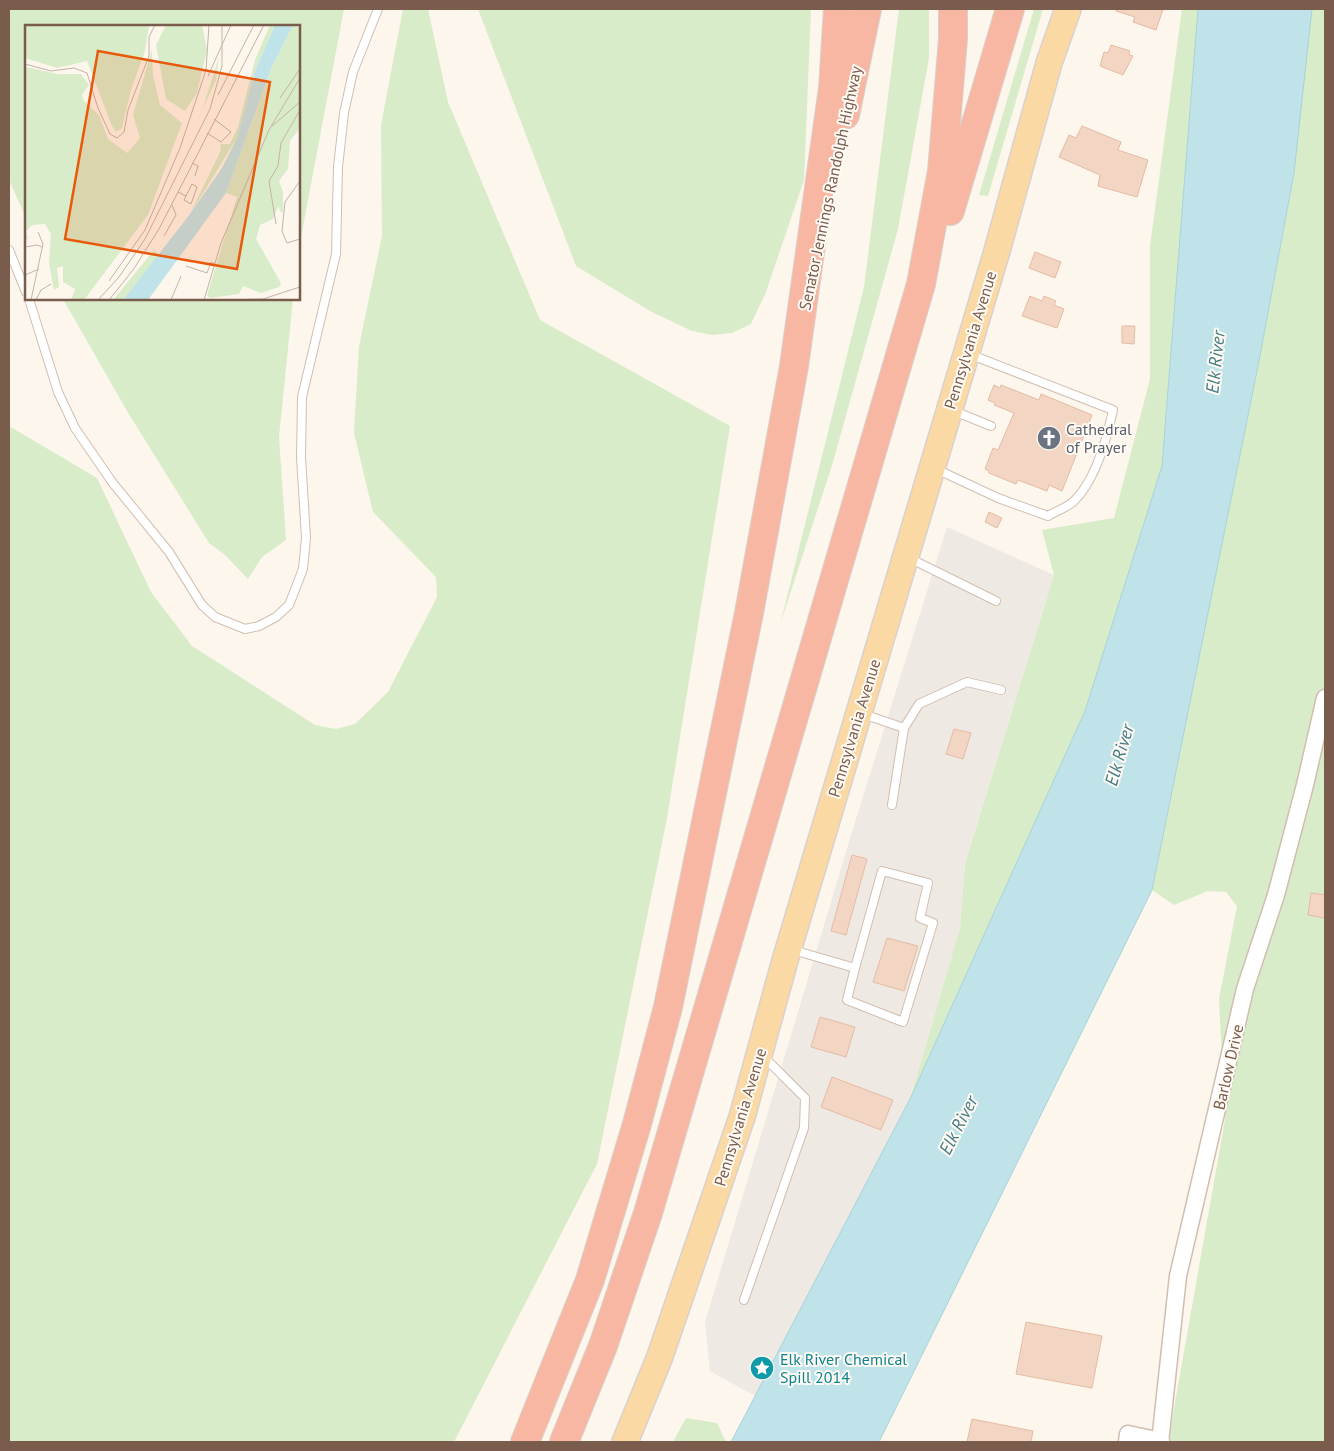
<svg xmlns="http://www.w3.org/2000/svg" width="1334" height="1451" font-family="'PT Sans',sans-serif">
<style>
.industrial{fill:#efe9e4}
.green{fill:#d8ecc9}
.water{fill:#bfe3e8;stroke:#a5d3da}
.building{fill:#f3d5c3;stroke:#e6bba3}
.lines{fill:none;stroke-linecap:round;stroke-linejoin:round}
.lane-casing{stroke:#d1beb0;stroke-width:10}
.street-casing{stroke:#d1beb0;stroke-width:19}
.primary-casing{stroke:#dad1cd;stroke-width:28}
.highway-casing{stroke:#dad1cd;stroke-width:30}
.lane{stroke:#fff;stroke-width:8}
.street{stroke:#fff;stroke-width:16}
.primary{stroke:#fbd9a5;stroke-width:25}
.highway{stroke:#f7b7a3;stroke-width:28}
.labels{text-anchor:middle;dominant-baseline:central;stroke-width:4;stroke-linejoin:round;paint-order:stroke}
.street-label{font-size:16px;fill:#7a5c4d;stroke:#fffaf3}
.worship-label{font-size:16px;fill:#5b616d;stroke:#fffaf3;text-anchor:start}
.culture-label{font-size:16px;fill:#0d838f;stroke:#fffaf3;text-anchor:start}
.water-label{font-size:18px;font-style:italic;fill:#437c86;stroke:#fffaf3}
.inset-road{fill:none;stroke:#c5b3a7;stroke-width:1}
.view{fill:#e8590c;fill-opacity:0.15;stroke:#e8590c;stroke-width:2.5}
.inset-edge{fill:none;stroke:#7a5c4d;stroke-width:2.5}
</style>
<rect width="100%" height="100%" fill="#fdf6ec"/>
<polygon class="industrial" points="947,527 1054,575 965,862 960,928 910,1099 755,1396 710,1371 705,1322 851,835"/>
<g class="green">
<polygon points="9,9 344,9 299,248 299,26 26,26 26,218 9,180"/>
<polygon points="403,9 428,9 448,102 540,320 730,426 667,818 597,1164 454,1442 9,1442 9,426 97,478 151,592 192,646 315,725 336,729 355,724 388,692 437,597 436,577 373,512 354,433 359,346 382,236 381,125"/>
<polygon points="478,9 811,9 804,180 766,292 751,324 732,333 712,335 692,331 650,311 576,266"/>
<polygon points="899,9 929,9 929,58 898,229 833,462 780,625 864,287"/>
<polygon points="1034,9 1043,9 988,196 979,195"/>
<polygon points="1182,9 1198,9 1162,466 1085,711 910,1099 960,928 965,863 1054,575 1042,530 1114,518 1150,379 1150,246"/>
<polygon points="1312,9 1325,9 1325,1442 1168,1442 1225,1120 1219,999 1237,906 1226,892 1208,891 1174,905 1152,890 1259,361 1294,173"/>
<polygon points="63,299 293,299 279,437 286,540 262,557 248,579 225,555 209,543 127,411"/>
<polygon points="686,1418 717,1423 726,1442 673,1442"/>
</g>
<polygon class="water" points="1198,9 1312,9 1294,173 1259,361 1152,890 879,1442 731,1442 910,1099 1085,711 1162,466"/>
<g class="building">
<polygon points="1116,9 1163,9 1156,30 1133,22 1135,17 1116,11"/>
<polygon points="1111,45 1130,51 1129,55 1133,56 1123,75 1100,66 1104,52 1108,53"/>
<polygon points="1082,126 1121,142 1118,150 1148,160 1137,197 1098,186 1100,175 1059,157 1069,135 1076,138"/>
<polygon points="1035,252 1061,262 1055,278 1029,268"/>
<polygon points="1030,296 1042,301 1044,296 1056,301 1054,305 1064,309 1057,328 1022,316"/>
<polygon points="1122,326 1135,326 1134,344 1122,343"/>
<polygon points="994,385 1000,388 1001,385 1039,400 1041,394 1092,415 1062,491 1049,485 1047,491 1018,480 1016,484 989,473 989,471 985,469 993,448 998,450 1014,413 994,405 995,403 988,400"/>
<polygon points="989,512 1002,518 997,528 985,522"/>
<polygon points="954,729 971,733 963,759 946,754"/>
<polygon points="852,855 867,859 846,935 831,931"/>
<polygon points="1311,893 1325,895 1325,918 1308,915"/>
<polygon points="887,938 918,946 904,991 873,982"/>
<polygon points="820,1017 855,1027 846,1057 811,1047"/>
<polygon points="832,1077 893,1100 881,1130 821,1107"/>
<polygon points="1026,1322 1102,1336 1092,1388 1016,1374"/>
<polygon points="972,1419 1033,1431 1031,1442 967,1442"/>
</g>
<g class="lines">
<g class="lane-casing">
<g id="lane">
<polyline points="9,250 26,292"/>
<polyline points="29,299 58,392 75,428 112,482 169,552 202,605 215,617 245,629 259,626 276,617 289,605 303,569 306,538 301,457 302,397 336,254 338,167 344,113 353,72 378,9"/>
<polyline points="954,411 991,426"/>
<path d="M936,469L998,498L1048,516C1056,511 1069,507 1075,500C1096,479 1107,438 1113,410L969,354"/>
<polyline points="909,558 996,601"/>
<polyline points="863,714 904,728 892,805"/>
<polyline points="904,728 919,704 967,682 1001,690"/>
<polyline points="793,950 855,968 847,1000 903,1022 933,923 920,918 928,883 882,871 855,968"/>
<polyline points="744,1300 804,1128 805,1098 763,1056"/>
</g>
</g>
<g class="street-casing">
<g id="street">
<polyline points="1127,1442 1128,1434 1161,1441"/>
<polyline points="1160,1442 1178,1276 1245,989 1276,895 1305,785 1325,698"/>
</g>
</g>
<g class="primary-casing">
<polyline id="primary" points="625,1442 659,1359 742,1117 784,964 997,251 1049,63 1068,9"/>
</g>
<g class="highway-casing">
<g id="highway">
<polyline points="845,115 867,9"/>
<polyline points="950,211 1010,9"/>
<polyline points="525,1442 590,1280 637,1124 668,1007 749,613 794,366 833,88 838,9"/>
<polyline points="564,1442 603,1346 648,1213 921,284 942,171 953,39 953,9"/>
</g>
</g>
<use href="#lane" class="lane"/>
<use href="#street" class="street"/>
<use href="#primary" class="primary"/>
<use href="#highway" class="highway"/>
</g>
<defs>
<g id="church-disc" transform="scale(1.25)"><circle r="9.5" fill="#6b7280" stroke="#fffaf3"/><path d="M-1.2-6h2.4v3.5h3.3v2.4h-3.3V6h-2.4V-.1h-3.3v-2.4h3.3Z" fill="#fff"/></g>
<g id="sight-disc" transform="scale(1.25)"><circle r="9.5" fill="#0f9aa8" stroke="#fffaf3"/><path d="M0-6L1.8-2.2L6-1.7L2.9 1.2L3.7 5.4L0 3.3L-3.7 5.4L-2.9 1.2L-6-1.7L-1.8-2.2Z" fill="#fff"/></g>
</defs>
<g fill-rule="evenodd">
<use href="#church-disc" x="1049" y="438"/>
<use href="#sight-disc" x="762" y="1368"/>
</g>
<g class="labels">
<g class="street-label">
<text transform="translate(830 188) rotate(-78)">Senator Jennings Randolph Highway</text>
<text transform="translate(970 340) rotate(-73)">Pennsylvania Avenue</text>
<text transform="translate(854 728) rotate(-73)">Pennsylvania Avenue</text>
<text transform="translate(1228 1067) rotate(-77)">Barlow Drive</text>
<text transform="translate(740 1117) rotate(-73)">Pennsylvania Avenue</text>
</g>
<g class="worship-label">
<text x="1066" y="429">Cathedral<tspan x="1066" dy="18">of Prayer</tspan></text>
</g>
<g class="culture-label">
<text x="780" y="1359">Elk River Chemical<tspan x="780" dy="18">Spill 2014</tspan></text>
</g>
<g class="water-label">
<text transform="translate(1215 362) rotate(-84)">Elk River</text>
<text transform="translate(1119 755) rotate(-74)">Elk River</text>
<text transform="translate(958 1125) rotate(-63)">Elk River</text>
</g>
</g>
<g transform="translate(25 25)">
<rect width="275" height="275" fill="#fdf6ec"/>
<path d="M0,0H124L120,26L106,65L97,103L91,107L87,101L62,36L32,43L0,33ZM141,0H177L182,25L172,68L160,86L141,74L131,20ZM245,0H250L230,46L212,113L165,189L196,125L195,119H205L213,102L230,35ZM268,0H275V103L265,116L263,144L254,156L258,167V186L257,188L253,182L248,194L235,200L231,214L256,258L254,262L236,268L218,261L214,269L185,273L182,270L212,172L201,168L246,44ZM127,24L128,50L135,80L157,98L123,190L59,275H46L50,264L38,257V241L32,243L34,262L29,265L24,238L26,209L20,199L7,200L1,206L3,214H0V42L33,49H56L64,60L57,70L59,76L74,90L83,114L102,128L115,113L108,90ZM194,31L191,55L159,125L178,83ZM129,225L134,230L98,275H88Z" fill="#d8ecc9"/>
<path d="M250,0H268L246,44L201,168L123,275H98L165,189L197,143L212,113L230,46Z" fill="#bfe3e8"/>
<path class="inset-road" d="M0,39L26,46L49,43L62,48L73,83L85,109L92,113L99,107L103,85L124,31V12L130,0M183,51L206,0M193,70L229,0M255,73L275,44M247,101L275,77M182,108L196,117L206,107L189,94M167,138L173,141L170,151M275,156L260,177L257,206L262,218L275,214M153,167L161,171L159,175L166,179L172,162L167,159L161,171M251,199L244,156L253,141L256,118L275,85M139,211L151,190L147,180M0,222L12,220L17,222M161,241L182,248L186,237L190,239M0,250L14,244M84,256L120,205L155,123L181,45L184,0M6,275L18,219L13,207M11,275L16,265L26,259M73,275L94,252L120,214L185,84L197,41V0M84,275L108,245L134,204L239,0M146,275L156,251M179,275L196,218L244,105L275,53M191,275L238,274L275,262"/>
<path class="view" d="M73,26L245,57L212,244L40,214Z"/>
<rect width="275" height="275" class="inset-edge"/>
</g>
<rect width="1334" height="1451" fill="none" stroke="#7a5c4d" stroke-width="20"/>
</svg>
